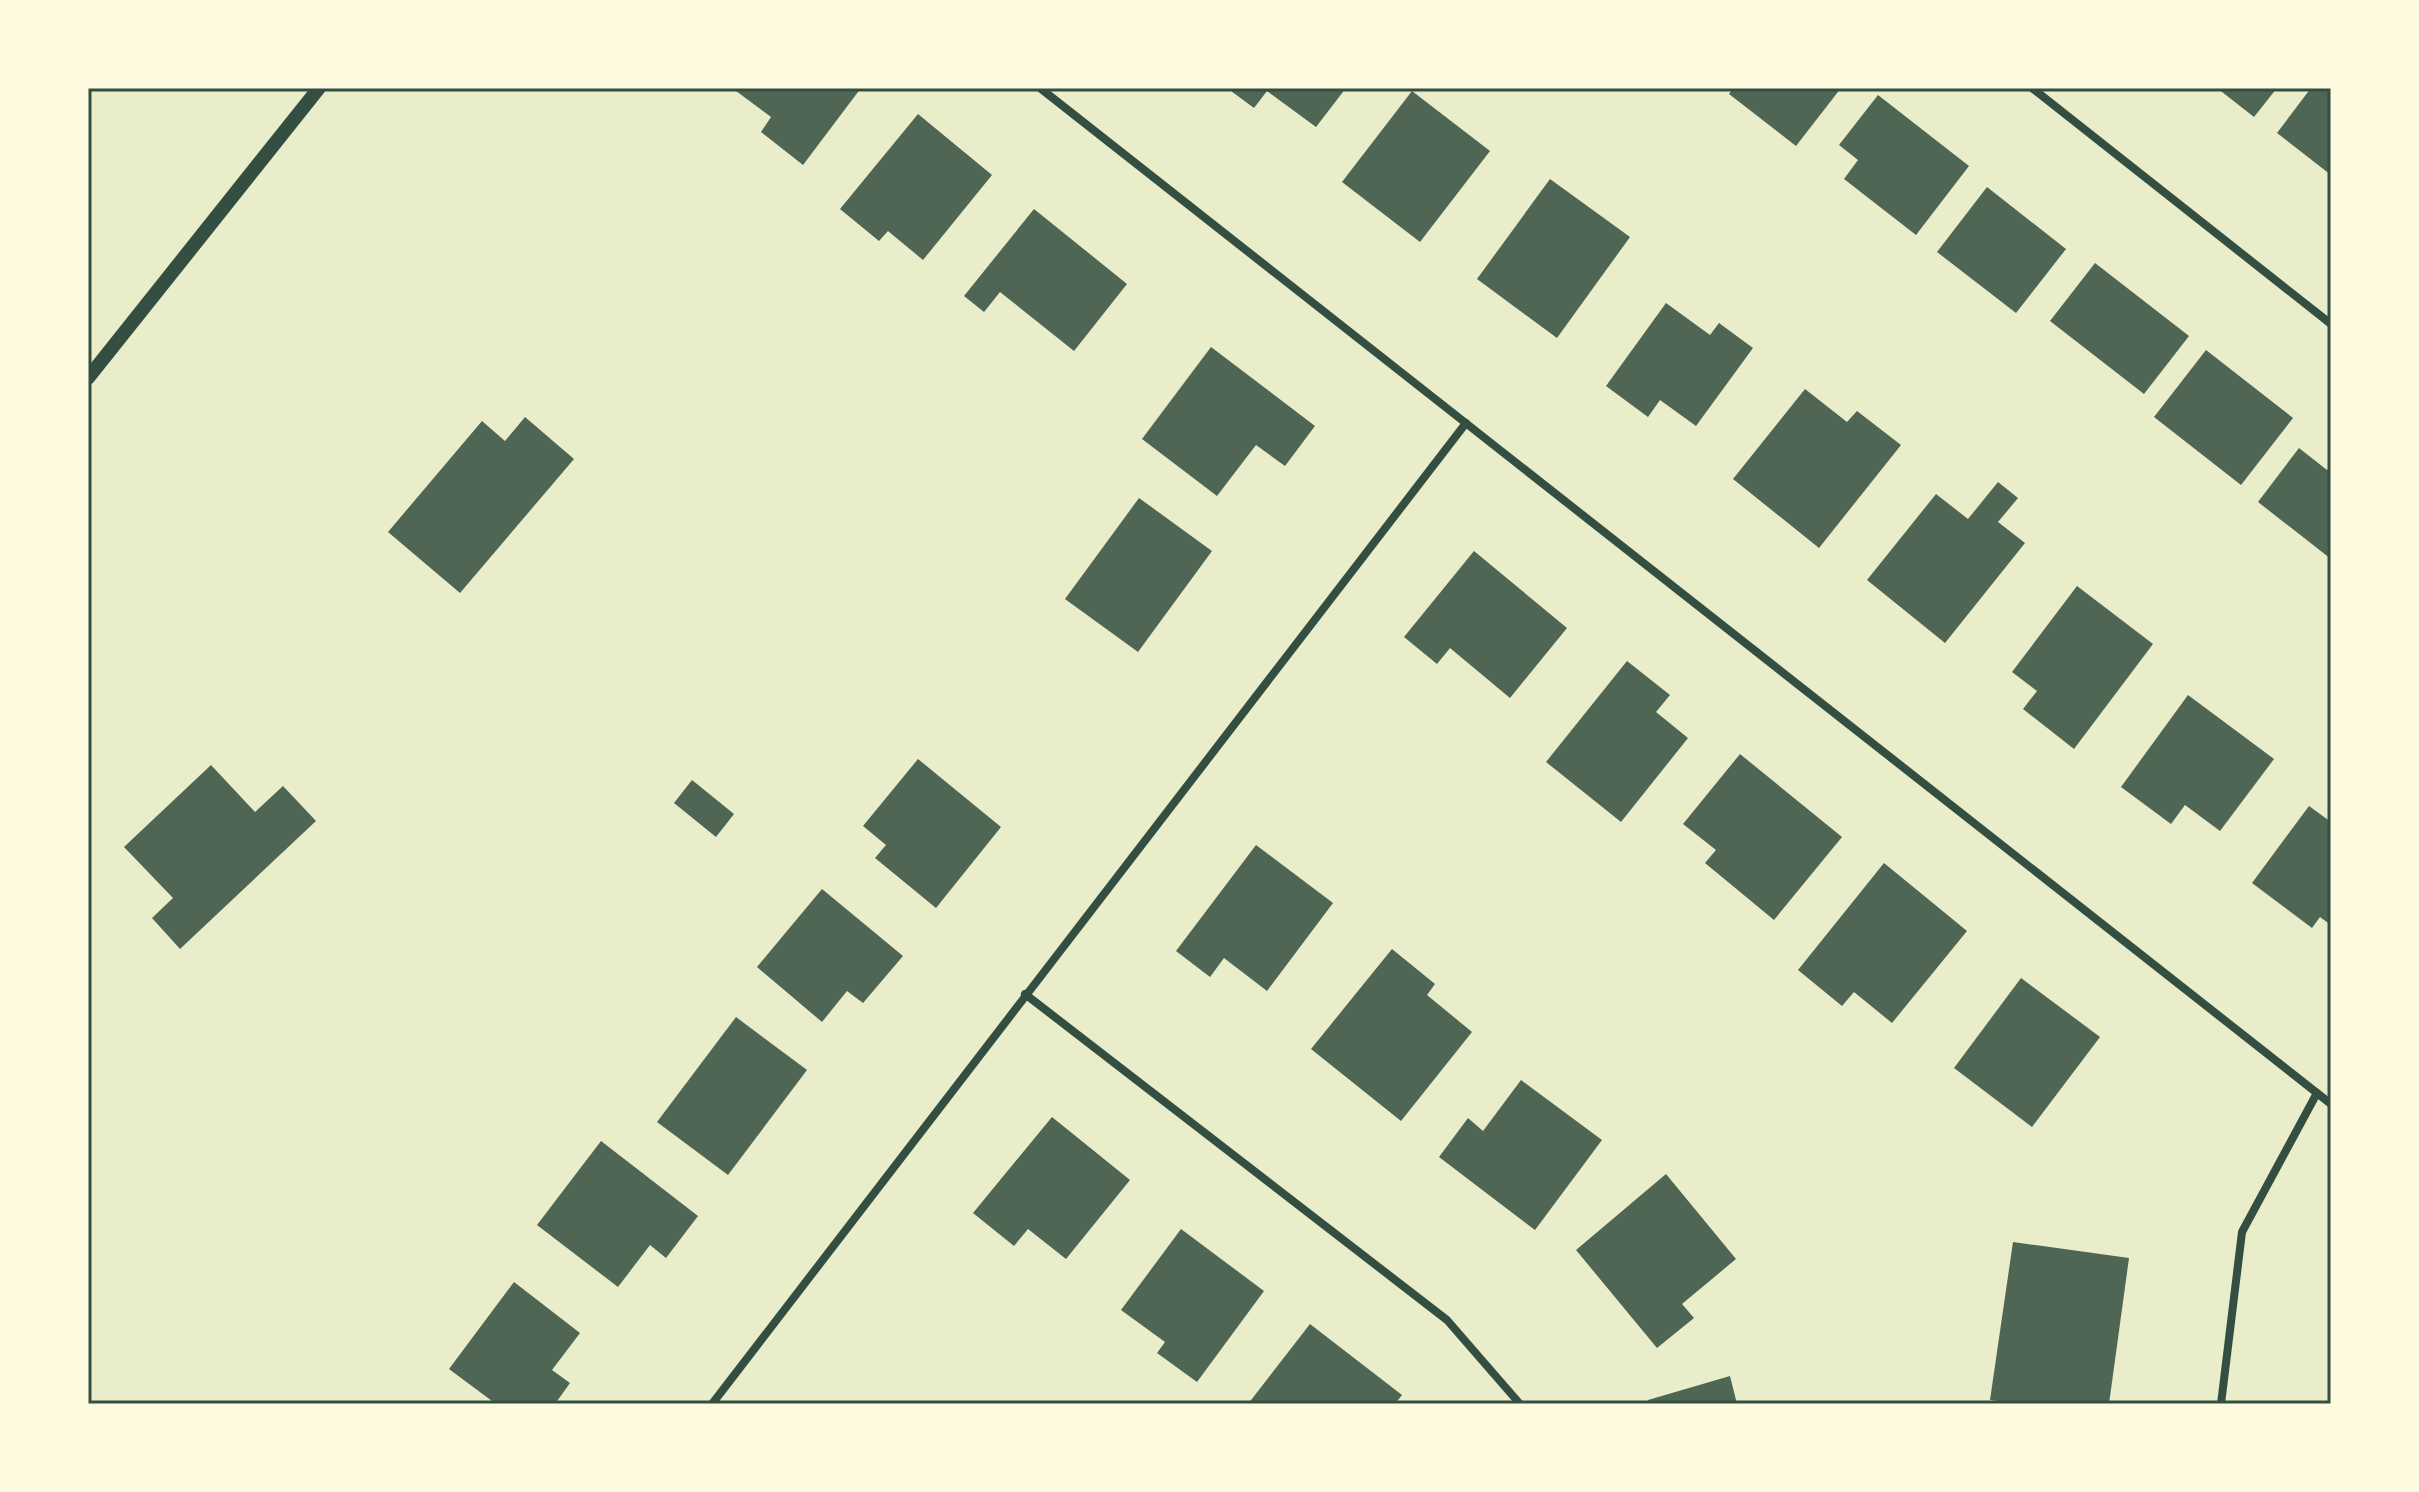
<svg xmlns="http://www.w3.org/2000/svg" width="2419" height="1492" font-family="Signika,sans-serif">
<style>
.building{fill:#4f6655}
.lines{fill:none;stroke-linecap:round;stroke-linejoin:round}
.minor{stroke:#344e41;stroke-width:8}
.tertiary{stroke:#344e41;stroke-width:14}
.neatline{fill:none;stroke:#344e41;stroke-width:3}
</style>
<rect width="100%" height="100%" fill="#e9edc9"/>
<g class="building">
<polygon points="732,88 861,88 803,165 761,132 771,117"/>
<polygon points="1227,88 1346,88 1316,127 1267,91 1254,108"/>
<polygon points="1733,88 1841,88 1796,146 1729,94"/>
<polygon points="2217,88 2277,88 2254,117"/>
<polygon points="2311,88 2331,88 2331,175 2277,133"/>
<polygon points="1412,91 1490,151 1420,242 1342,182"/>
<polygon points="1878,95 1969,166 1916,235 1844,179 1858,160 1839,145"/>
<polygon points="918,114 992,175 923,260 888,231 879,241 840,209"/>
<polygon points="1550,179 1630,237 1557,338 1477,279"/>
<polygon points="1987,187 2066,249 2016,313 1937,252"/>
<polygon points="1034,209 1127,284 1074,351 1000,292 984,312 964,296"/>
<polygon points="2095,263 2189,336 2144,394 2050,321"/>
<polygon points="1666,303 1710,335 1719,323 1753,348 1696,426 1660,400 1648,417 1606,386"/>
<polygon points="1211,347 1315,426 1285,466 1256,445 1217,496 1142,439"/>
<polygon points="2206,350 2293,418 2241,485 2154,417"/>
<polygon points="1805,389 1847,422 1857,411 1901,445 1819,548 1733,479"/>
<polygon points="525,417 574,459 460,593 388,532 482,421 505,441"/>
<polygon points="2299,448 2327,470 2331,465 2331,559 2258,502"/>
<polygon points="1998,482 2018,498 1998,522 2025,543 1945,643 1867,580 1936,494 1968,519"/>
<polygon points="1139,498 1212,551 1138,652 1065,599"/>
<polygon points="1474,551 1567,628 1510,698 1450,648 1437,664 1404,637"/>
<polygon points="2077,586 2153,644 2074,749 2023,709 2037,691 2012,672"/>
<polygon points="1627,661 1670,695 1656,712 1688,738 1621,822 1546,762"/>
<polygon points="2188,695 2274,759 2220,831 2185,805 2171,824 2121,787"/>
<polygon points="1740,754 1842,837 1774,920 1705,863 1716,850 1683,824"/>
<polygon points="918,759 1001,827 936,908 875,858 886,845 863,826"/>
<polygon points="211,765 255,812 283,786 316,821 180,949 152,918 173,898 124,847"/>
<polygon points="692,780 734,814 716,837 674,803"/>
<polygon points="2309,806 2331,822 2331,925 2320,917 2312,928 2252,883"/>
<polygon points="1256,845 1333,903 1267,991 1224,958 1210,977 1176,951"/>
<polygon points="1884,863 1967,931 1892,1023 1854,992 1842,1006 1798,970"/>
<polygon points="822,889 903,956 863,1003 847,991 822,1022 757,967"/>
<polygon points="1392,949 1435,984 1427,995 1472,1032 1401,1121 1311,1049"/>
<polygon points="2021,978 2100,1037 2032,1127 1954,1068"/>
<polygon points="736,1017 807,1070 728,1175 657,1122"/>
<polygon points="1521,1080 1602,1140 1535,1230 1439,1157 1468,1118 1483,1131"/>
<polygon points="1052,1117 1130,1180 1066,1259 1028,1229 1014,1246 973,1213"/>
<polygon points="601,1141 698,1216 666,1258 650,1245 618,1287 537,1225"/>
<polygon points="1666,1174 1736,1259 1682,1304 1694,1318 1657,1348 1576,1250"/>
<polygon points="1181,1229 1264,1291 1197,1382 1157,1353 1165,1342 1121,1310"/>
<polygon points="2013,1242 2129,1258 2109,1404 2019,1404 1990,1400"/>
<polygon points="514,1282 580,1333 552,1370 570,1383 555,1404 496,1404 449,1369"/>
<polygon points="1310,1324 1402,1395 1395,1404 1248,1404"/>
<polygon points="1730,1376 1737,1404 1650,1404 1648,1400"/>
</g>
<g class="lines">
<g class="minor">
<polyline points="1040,88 2331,1104"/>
<polyline points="2032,88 2331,324"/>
<polyline points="1025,994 1447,1320 1520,1404"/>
<polyline points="712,1404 1466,423"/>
<polyline points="2221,1404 2242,1232 2317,1093"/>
</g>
<polyline class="tertiary" points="88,378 319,88"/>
</g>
<rect width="2419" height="1492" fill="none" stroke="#fefae0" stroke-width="180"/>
<rect x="90" y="90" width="2239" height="1312" class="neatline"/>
</svg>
